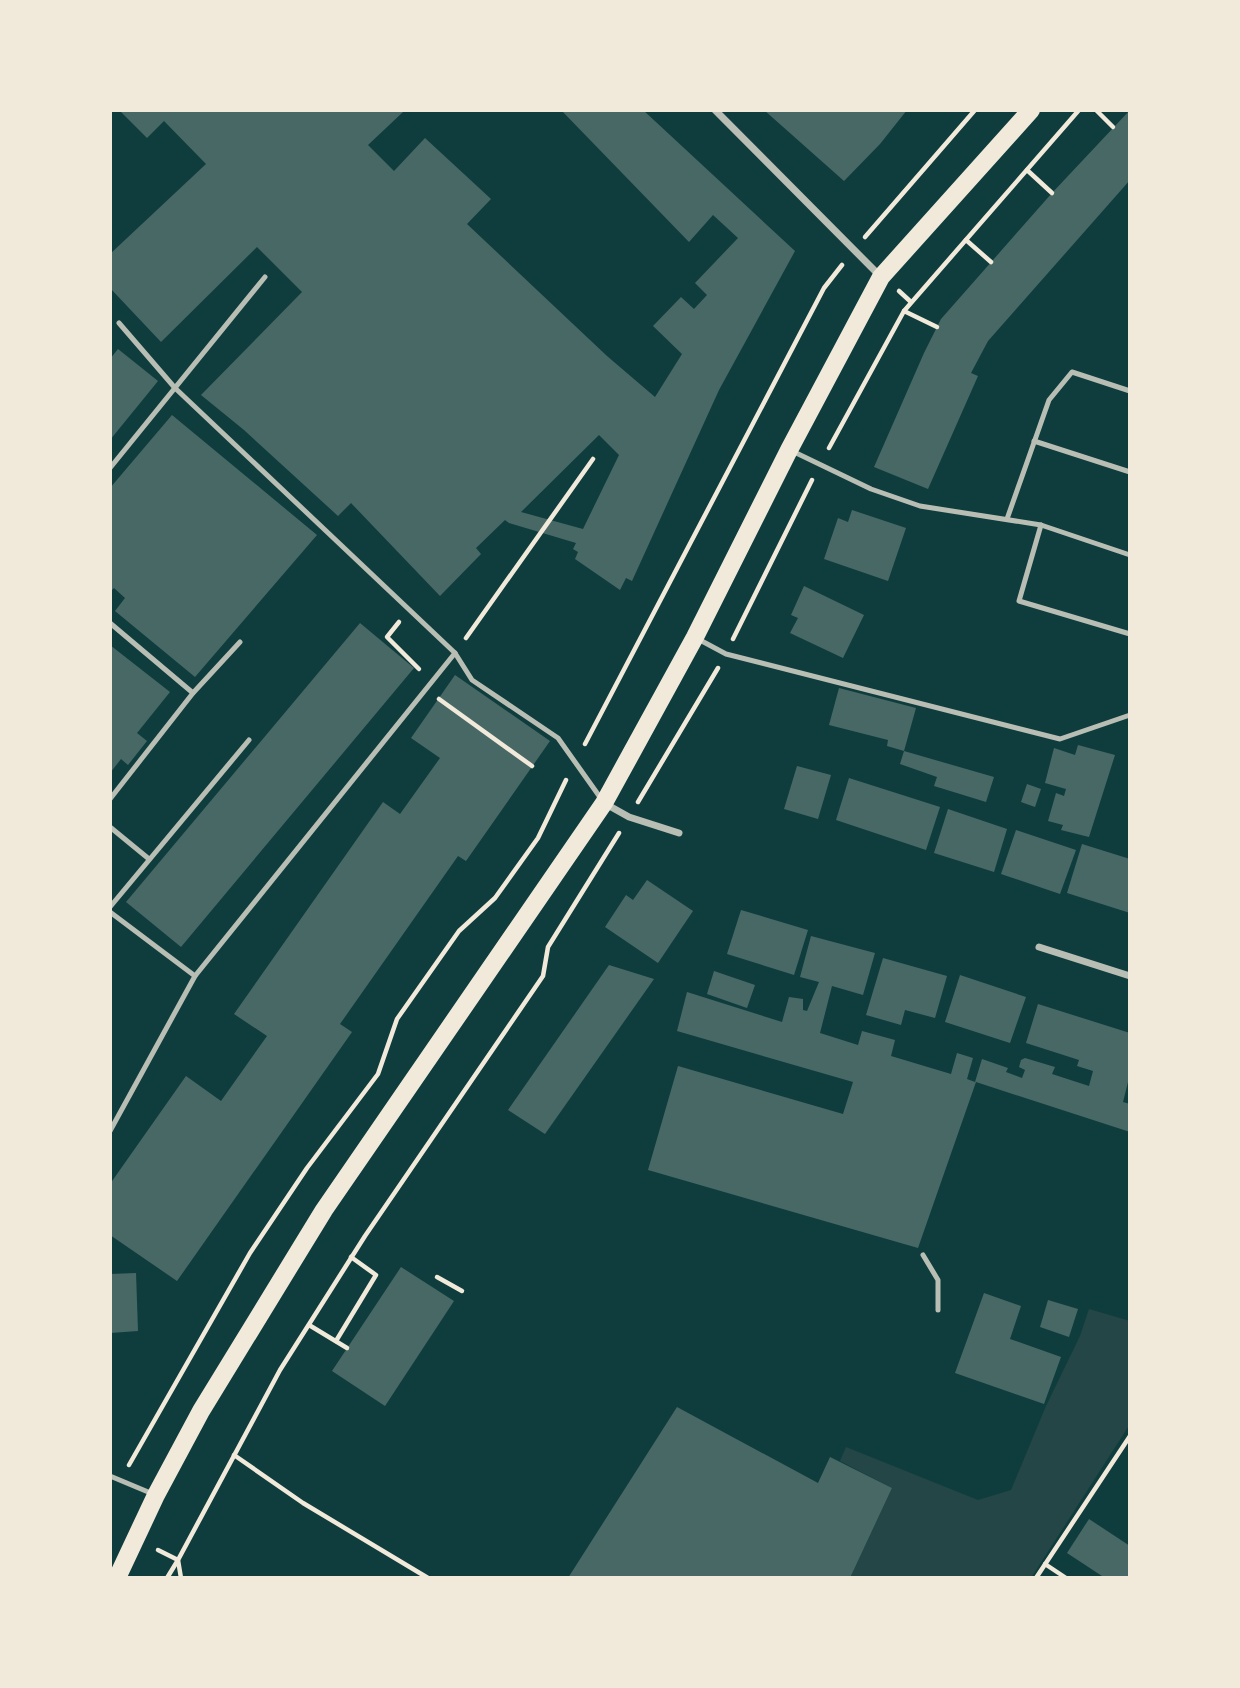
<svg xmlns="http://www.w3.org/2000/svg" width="1240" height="1688" font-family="Lato,sans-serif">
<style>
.green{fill:#244646}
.building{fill:#486865;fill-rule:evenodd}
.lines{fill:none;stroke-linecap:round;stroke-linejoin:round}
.path{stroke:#f1e9da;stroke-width:4.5}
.service{stroke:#b8beb3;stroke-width:5}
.minor{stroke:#b8beb3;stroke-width:7}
.primary{stroke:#f1e9da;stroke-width:18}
</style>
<rect width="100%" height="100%" fill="#0f3d3e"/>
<polygon class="green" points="1089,1309 1130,1321 1130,1424 1031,1578 850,1578 892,1488 840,1461 846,1447 978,1500 1011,1490 1046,1406 1080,1336"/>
<g class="building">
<path d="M119,110H402L403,112L368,145L394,171L425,138L491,199L467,224L607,356L655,397L682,354L653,326L681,297L694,309L707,295L695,283L738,238L713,215L689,242L561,110H643L795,251L719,390L632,581L626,578L620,590L575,559L578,552L573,549L576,543L509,523L505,520L476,548L481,554L440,596L351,503L338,516L244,430L201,395L302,292L257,247L161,342L110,288V254L206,164L164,121L147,138ZM599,435L619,455L583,529L521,512Z"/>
<polygon points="764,110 907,110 880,144 844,181"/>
<polygon points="1130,110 1130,180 988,341 971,373 978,376 928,489 874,467 924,353 941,319 1052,193"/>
<polygon points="118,349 158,381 110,440 110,359"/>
<polygon points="172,415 317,535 195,677 115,611 125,598 114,588 110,592 110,488"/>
<polygon points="852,510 906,528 888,581 824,559 838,518 848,522"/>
<polygon points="804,586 864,615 843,658 790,633 798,618 791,615"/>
<polygon points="360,623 414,668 181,947 126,902"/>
<polygon points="110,645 170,692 137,733 147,741 128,765 121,759 110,773"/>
<polygon points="455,675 550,741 466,861 458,856 340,1024 352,1032 177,1281 110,1235 110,1184 186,1076 221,1101 267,1036 234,1014 383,802 400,814 440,758 411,738"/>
<polygon points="839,688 916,708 904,751 887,746 888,740 829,725"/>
<polygon points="1078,745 1115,755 1089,837 1061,830 1063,825 1048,821 1056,793 1064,796 1066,789 1045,783 1054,748 1075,755"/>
<polygon points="904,751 994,777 986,802 934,786 937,777 900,764"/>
<polygon points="797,766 831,775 818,819 784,809"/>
<polygon points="849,778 940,807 926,850 836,820"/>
<polygon points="1027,784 1041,789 1035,807 1021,802"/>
<polygon points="948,809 1007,829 994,872 934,853"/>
<polygon points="1016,830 1076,850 1060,894 1001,874"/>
<polygon points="1082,844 1130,859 1130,913 1067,893"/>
<polygon points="647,880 693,911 658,963 605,927 626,895 633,900"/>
<polygon points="741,910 808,930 794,975 727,954"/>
<polygon points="811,936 875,953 863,995 832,986 820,1033 858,1045 862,1031 895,1040 891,1056 951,1074 957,1053 973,1058 967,1079 975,1082 982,1059 1008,1068 1006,1072 1022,1078 1025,1070 1019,1067 1021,1060 1025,1058 1055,1067 1052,1074 1089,1086 1093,1071 1077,1066 1079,1060 1026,1043 1038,1004 1130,1033 1130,1083 1128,1082 1123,1102 1130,1104 1130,1132 976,1082 918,1248 648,1170 678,1066 843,1114 853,1082 677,1031 687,992 782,1022 789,997 803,999 803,1010 807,1011 819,982 800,977"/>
<polygon points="883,958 947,976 935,1018 905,1010 901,1025 866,1015"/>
<polygon points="609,965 654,979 545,1134 508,1110"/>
<polygon points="714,971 755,985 747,1008 707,994"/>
<polygon points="960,975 1026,997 1010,1043 945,1022"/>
<polygon points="401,1267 454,1301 385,1406 332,1371"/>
<polygon points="136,1273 138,1331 110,1333 110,1274"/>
<polygon points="984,1293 1021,1306 1010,1339 1061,1357 1044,1404 955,1373"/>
<polygon points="1048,1300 1078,1309 1069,1337 1040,1327"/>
<polygon points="677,1407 818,1483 830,1457 892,1488 850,1578 568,1578"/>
<polygon points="1089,1519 1130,1546 1130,1578 1105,1578 1067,1553"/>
</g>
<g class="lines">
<g class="path">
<polyline points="1096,110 1113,127"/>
<polyline points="1027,170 1052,193"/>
<polyline points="865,237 975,110"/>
<polyline points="966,240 991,262"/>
<polyline points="899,291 911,302"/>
<polyline points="904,311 937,327"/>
<polyline points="829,448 904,311 1079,110"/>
<polyline points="399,622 387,637 419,669"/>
<polyline points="466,638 593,459"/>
<polyline points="733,639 812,480"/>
<polyline points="439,699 532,766"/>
<polyline points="585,744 824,288 842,265"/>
<polyline points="638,802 718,668"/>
<polyline points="437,1277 462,1291"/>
<polyline points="309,1325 347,1348"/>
<polyline points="336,1341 376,1275 351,1257"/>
<polyline points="234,1455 303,1503 428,1578"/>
<polyline points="129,1465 250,1253 307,1168 378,1074 397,1019 459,931 495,898 538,838 566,780"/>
<polyline points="158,1550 178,1560 181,1578"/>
<polyline points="1045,1564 1066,1578"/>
<polyline points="167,1578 178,1560 280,1370 365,1236 543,976 548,947 619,833"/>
<polyline points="1036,1578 1130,1436"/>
</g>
<g class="service">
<polyline points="119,323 175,388 455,653 472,680 558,738 602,800"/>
<polyline points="1034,441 1130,472"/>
<polyline points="792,451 871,489 920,506 1041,525 1130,555"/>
<polyline points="110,468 265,277"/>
<polyline points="1007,519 1049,400 1072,372 1130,391"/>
<polyline points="1041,525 1019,601 1130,634"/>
<polyline points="110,623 193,693"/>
<polyline points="698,639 726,654 1060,739 1130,715"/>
<polyline points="110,799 193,693 240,642"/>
<polyline points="110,827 149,859"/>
<polyline points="110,907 249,740"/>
<polyline points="110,912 195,976"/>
<polyline points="110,1131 195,976 455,653"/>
<polyline points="923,1255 938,1280 938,1310"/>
<polyline points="110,1476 153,1494"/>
</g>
<g class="minor">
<polyline points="715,110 880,276"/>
<polyline points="604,803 629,817 679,833"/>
<polyline points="1039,947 1130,976"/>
</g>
<polyline class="primary" points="117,1578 156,1495 201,1411 324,1210 604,803 695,637 789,450 881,277 1031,110"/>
</g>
<rect width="1240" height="1688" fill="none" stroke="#f1e9da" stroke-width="224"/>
</svg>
